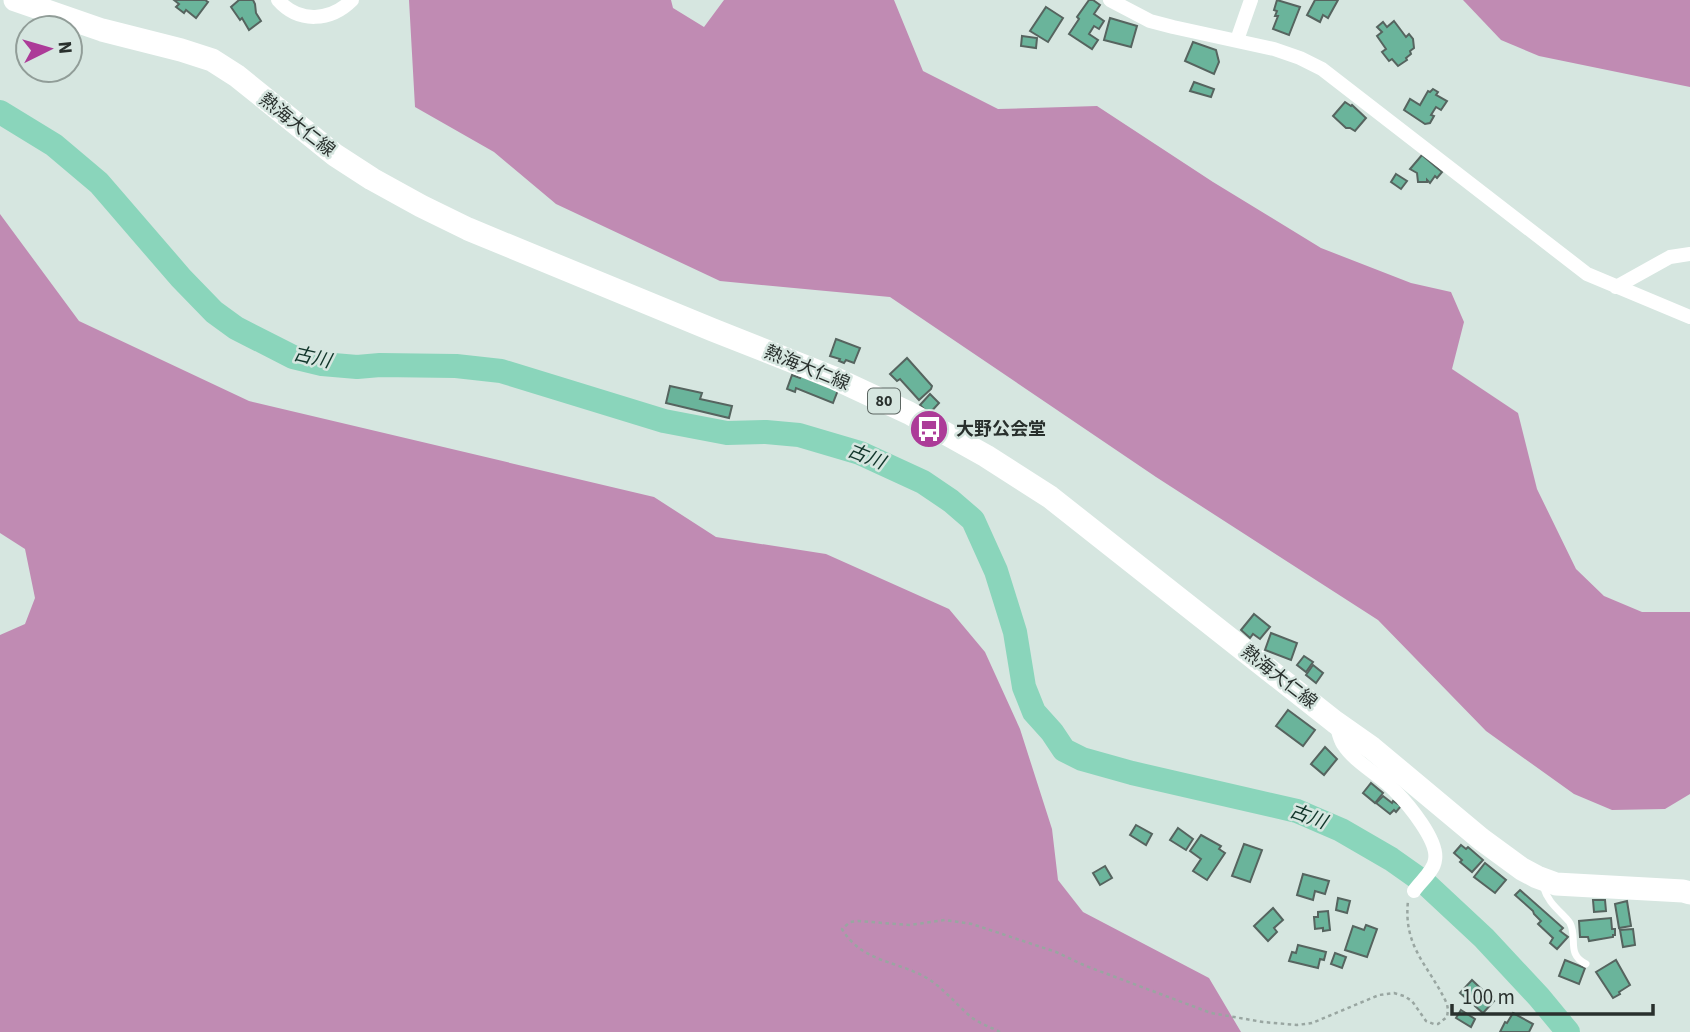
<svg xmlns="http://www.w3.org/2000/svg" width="1690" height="1032" font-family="'Source Sans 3','Noto Sans JP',sans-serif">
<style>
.forest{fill:#c08bb3}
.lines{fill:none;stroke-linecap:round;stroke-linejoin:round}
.river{stroke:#8ad5bb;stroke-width:24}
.building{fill:#6ab49b;stroke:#56645f;stroke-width:2}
.path{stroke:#99a6a1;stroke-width:2.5;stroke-dasharray:3.5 3.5;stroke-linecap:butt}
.lane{stroke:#fff;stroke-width:7}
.street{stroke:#fff;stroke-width:14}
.primary{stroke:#fff;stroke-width:23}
.labels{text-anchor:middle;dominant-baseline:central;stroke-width:5;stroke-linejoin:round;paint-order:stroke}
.shield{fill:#d6e6e0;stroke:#5d6763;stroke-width:2}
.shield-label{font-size:16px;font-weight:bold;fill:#29302d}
.street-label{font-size:18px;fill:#29302d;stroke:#d6e6e0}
.poi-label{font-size:18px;font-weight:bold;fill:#29302d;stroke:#d6e6e0;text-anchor:start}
.water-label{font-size:19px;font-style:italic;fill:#11352a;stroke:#d6e6e0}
</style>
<rect width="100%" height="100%" fill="#d6e6e0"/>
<g class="forest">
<polygon points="409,0 671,0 673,8 704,27 724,0 894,0 923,71 998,109 1097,106 1213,182 1321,248 1411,283 1451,292 1464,322 1452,369 1518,413 1537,489 1576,569 1604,596 1642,612 1690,612 1690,794 1665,809 1612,810 1574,794 1486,731 1378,620 1156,477 890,297 720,281 556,204 494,152 415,107"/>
<polygon points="1463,0 1690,0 1690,87 1539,56 1501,40"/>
<polygon points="0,214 79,321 249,401 654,497 716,537 826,554 949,609 985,652 1020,729 1052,829 1058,880 1083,912 1209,978 1241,1032 0,1032 0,635 25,624 35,598 25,549 0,533"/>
</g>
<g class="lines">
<polyline class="river" points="0,112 54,145 99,183 181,278 214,312 236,328 293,357 322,364 357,367 380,365 456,366 501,371 664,421 727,433 766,432 799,435 860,453 923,482 951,501 973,520 996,571 1015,632 1024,687 1034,712 1052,732 1064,750 1082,759 1132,773 1297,811 1341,830 1391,859 1425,883 1484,938 1539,997 1568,1032"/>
</g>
<g class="building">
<polygon points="174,0 205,0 208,2 196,18 186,10 184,13 176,7 179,4"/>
<polygon points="239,0 253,0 255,4 256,13 261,21 249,30 242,18 240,20 231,7"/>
<polygon points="1089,0 1093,0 1100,5 1094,14 1104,21 1099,29 1094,26 1089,34 1098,40 1092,49 1069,34 1079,19 1077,17"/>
<polygon points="1277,0 1300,7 1289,35 1273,29 1278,16 1275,16 1277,11 1274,10"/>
<polygon points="1315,0 1338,0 1328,18 1323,15 1320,22 1307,15"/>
<polygon points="1046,7 1063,18 1048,42 1030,31"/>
<polygon points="1110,18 1137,26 1131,47 1104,40"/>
<polygon points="1394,21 1406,37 1409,34 1413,39 1414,48 1410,51 1411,54 1406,58 1407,60 1398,66 1392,59 1389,61 1382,52 1386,49 1377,36 1382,32 1377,27 1383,22 1387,27"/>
<polygon points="1022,36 1037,38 1036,48 1021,46"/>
<polygon points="1193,42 1216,50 1219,62 1214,74 1185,61"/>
<polygon points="1194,82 1214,89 1211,97 1190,91"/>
<polygon points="1433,89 1438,92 1436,95 1447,101 1441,110 1436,107 1431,115 1434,116 1430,123 1425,124 1404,110 1410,99 1420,105 1428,91 1430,92"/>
<polygon points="1345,102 1351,106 1352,105 1366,118 1355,131 1350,128 1346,128 1333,116"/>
<polygon points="1422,155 1442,172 1437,178 1435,176 1430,183 1427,180 1427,182 1418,182 1417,173 1410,169"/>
<polygon points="1396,174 1407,181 1401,189 1391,182"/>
<polygon points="836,339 860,348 854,363 846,360 844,363 839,361 840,359 830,356"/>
<polygon points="907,358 932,386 931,389 919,400 900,379 897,381 890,374"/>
<polygon points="792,375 800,378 801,376 838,390 833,403 796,388 795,392 787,389"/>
<polygon points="670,386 702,393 700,399 732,406 729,418 666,403"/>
<polygon points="930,394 939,403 929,414 920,405"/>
<polygon points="1254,614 1270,627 1260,639 1253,634 1250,638 1241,630"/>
<polygon points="1271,633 1297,643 1291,660 1265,650"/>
<polygon points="1304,656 1313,662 1306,672 1297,665"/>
<polygon points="1313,665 1323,673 1316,683 1306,675"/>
<polygon points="1288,710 1315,730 1303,746 1276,726"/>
<polygon points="1325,747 1337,759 1324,775 1311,764"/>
<polygon points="1371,783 1383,793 1375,803 1363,793"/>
<polygon points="1383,796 1392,803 1393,801 1401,806 1396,812 1394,810 1390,814 1376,803"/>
<polygon points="1136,825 1152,834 1146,845 1130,835"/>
<polygon points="1178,828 1193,839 1186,850 1170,840"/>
<polygon points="1201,835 1221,846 1219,849 1225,853 1207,880 1193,871 1201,859 1190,851"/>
<polygon points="1244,844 1262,850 1250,882 1232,876"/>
<polygon points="1461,845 1466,849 1468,847 1483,860 1472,872 1460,862 1462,860 1454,853"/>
<polygon points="1485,863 1506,880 1495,893 1474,877"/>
<polygon points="1105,866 1112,878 1100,885 1093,873"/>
<polygon points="1303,874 1329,881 1325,894 1315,891 1313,900 1297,895"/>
<polygon points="1520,890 1563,928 1560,931 1568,937 1557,949 1550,943 1553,938 1538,924 1541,921 1534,914 1533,911 1515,895"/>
<polygon points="1338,898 1350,901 1347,913 1336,910"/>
<polygon points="1593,900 1605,900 1606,911 1594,912"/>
<polygon points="1627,901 1631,926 1619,928 1615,904"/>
<polygon points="1273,908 1283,920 1274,928 1277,932 1268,941 1254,926"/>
<polygon points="1328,911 1330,930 1323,931 1323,928 1315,929 1314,917 1318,917 1318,912"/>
<polygon points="1611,918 1612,929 1615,929 1615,935 1613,935 1613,937 1589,941 1588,937 1580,937 1579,921"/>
<polygon points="1366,925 1377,929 1367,957 1345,950 1353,926 1364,930"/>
<polygon points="1633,929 1635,945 1623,947 1620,930"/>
<polygon points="1298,945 1326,952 1324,960 1320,959 1318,968 1289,961 1292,952 1296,953"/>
<polygon points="1335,953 1346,957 1342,968 1331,964"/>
<polygon points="1565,960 1585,968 1579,984 1559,976"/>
<polygon points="1616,960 1630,985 1619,992 1620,994 1613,998 1596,972"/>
<polygon points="1472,980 1494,1001 1483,1013 1460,993"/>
<polygon points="1461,1010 1475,1019 1471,1027 1456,1018"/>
<polygon points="1513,1013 1533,1024 1529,1032 1500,1032 1505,1022 1507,1023"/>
</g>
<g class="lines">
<path class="path" d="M1000,1032C990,1027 979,1023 971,1017C957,1005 945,990 930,980C899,960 863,964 842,929L850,922L858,921L909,925L945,920L972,924L1056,952L1086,966L1211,1013L1263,1022L1297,1025L1312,1023L1379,995L1394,993L1404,996L1412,1001L1426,1021L1434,1024H1438L1447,1017L1448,1010L1447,1004C1429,965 1403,948 1408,901"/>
<path class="lane" d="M1543,886C1547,899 1553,905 1562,914C1563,915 1570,922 1570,923C1578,939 1566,954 1586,964"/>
<g class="street">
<path d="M278,0C299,24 331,21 352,0"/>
<polyline points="1110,0 1150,21 1173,27 1274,49 1300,58 1322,69 1587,274 1690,317"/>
<polyline points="1237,40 1251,0"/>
<polyline points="1616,287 1670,257 1690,254"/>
<path d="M1336,723C1338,730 1339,738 1343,744C1355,763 1380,775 1395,791C1408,804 1439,841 1435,860C1434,871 1420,882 1414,891"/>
</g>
<polyline class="primary" points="15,0 102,30 181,50 212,60 237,76 335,155 372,179 421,206 468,229 713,330 834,378 909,413 986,456 1050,497 1335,722 1372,748 1481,839 1522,869 1537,877 1556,884 1683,891 1690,893"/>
</g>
<defs>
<g id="bus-disc" transform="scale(2.0125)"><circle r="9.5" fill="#ac3b98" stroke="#d6e6e0"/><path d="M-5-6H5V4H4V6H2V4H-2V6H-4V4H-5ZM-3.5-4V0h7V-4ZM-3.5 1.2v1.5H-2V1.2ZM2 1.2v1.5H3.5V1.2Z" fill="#fff"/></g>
</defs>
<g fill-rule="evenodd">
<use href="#bus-disc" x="929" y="429"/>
</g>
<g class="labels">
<rect class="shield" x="868" y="388.5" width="32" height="25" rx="5"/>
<g class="shield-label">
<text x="884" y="401">80</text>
</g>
<g class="street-label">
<text transform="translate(297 125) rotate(38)">熱海大仁線</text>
<text transform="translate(807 368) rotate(22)">熱海大仁線</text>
<text transform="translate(1279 677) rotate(38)">熱海大仁線</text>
</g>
<g class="poi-label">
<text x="956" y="429">大野公会堂</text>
</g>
<g class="water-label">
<text transform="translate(312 358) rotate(13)">古川</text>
<text transform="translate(866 457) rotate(22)">古川</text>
<text transform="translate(1308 817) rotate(20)">古川</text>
</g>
</g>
<g transform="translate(49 49) rotate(85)"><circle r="33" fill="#d6e6e0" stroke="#919d98" stroke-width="2"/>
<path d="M0-5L12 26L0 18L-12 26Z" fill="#ac3b98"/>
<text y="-10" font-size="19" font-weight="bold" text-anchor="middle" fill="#29302d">N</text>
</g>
<path d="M1452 1004v10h201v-10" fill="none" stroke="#29302d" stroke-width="3.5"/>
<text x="1462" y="1004" font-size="21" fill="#29302d" stroke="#d6e6e0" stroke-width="5" paint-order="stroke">100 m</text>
</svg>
